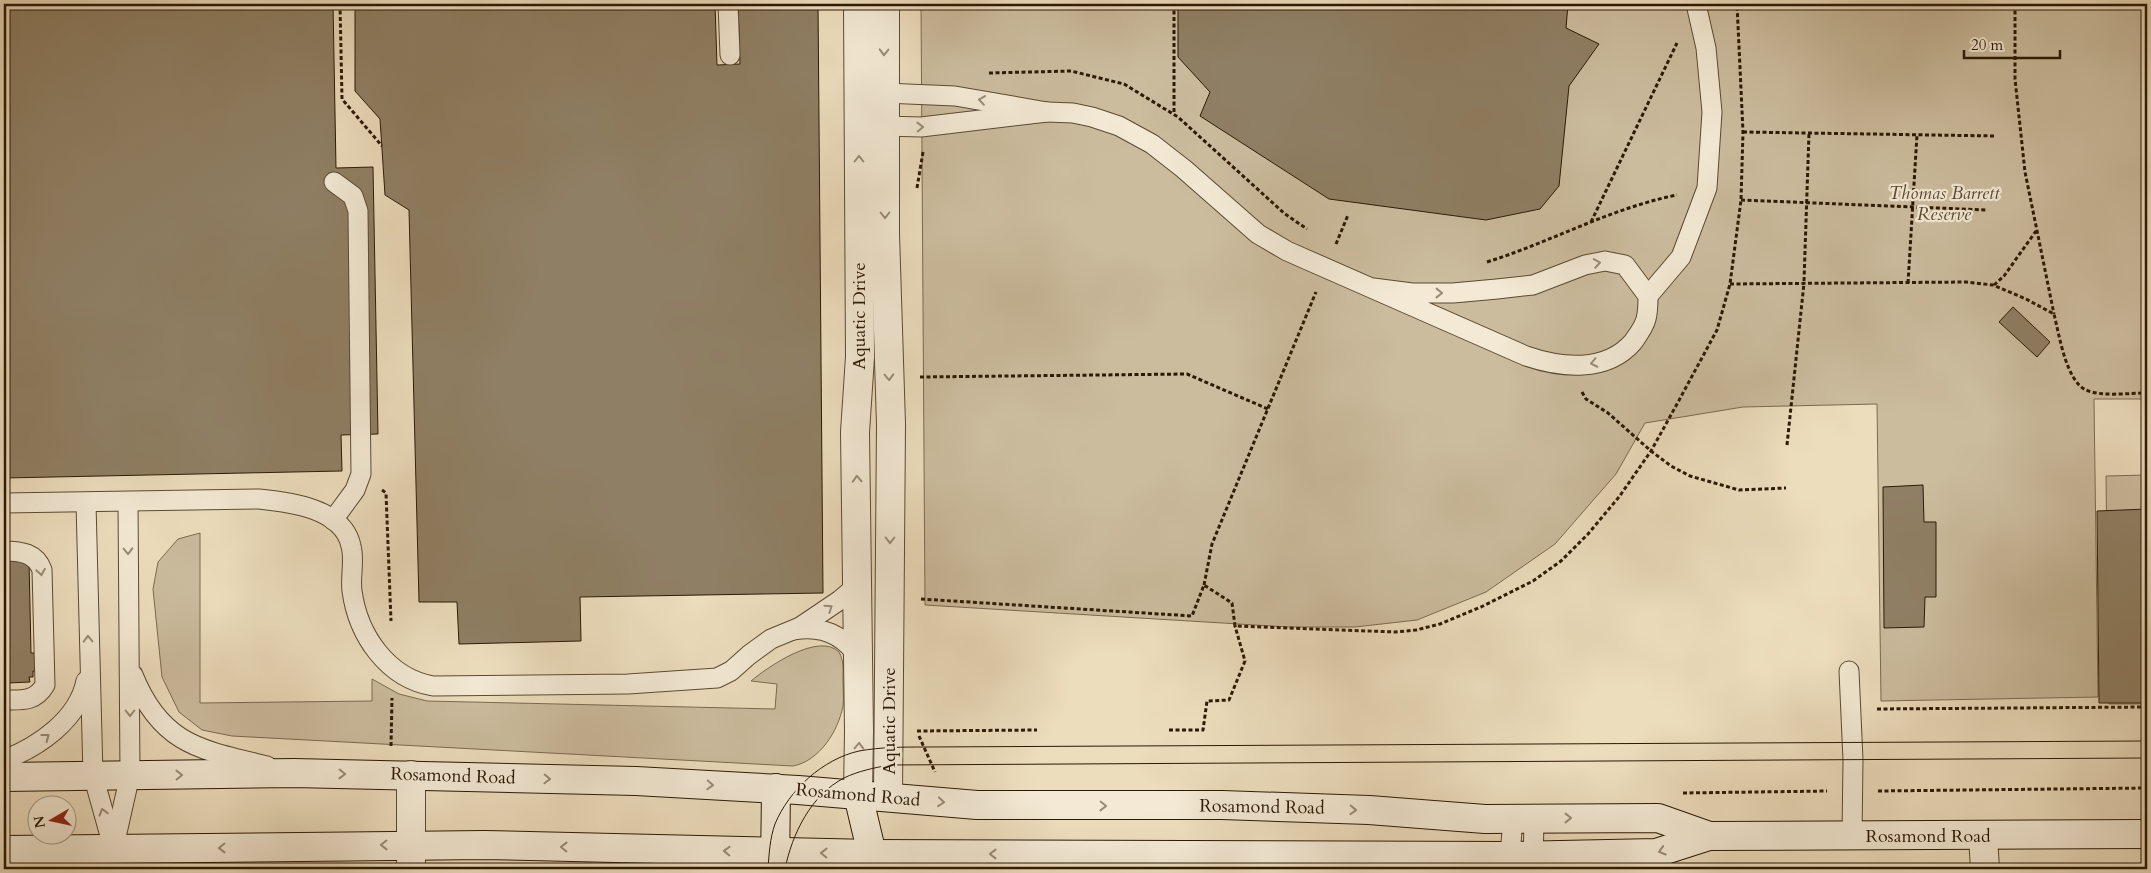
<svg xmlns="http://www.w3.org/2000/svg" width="2151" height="873" font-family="Cardo,serif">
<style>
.green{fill:#cbbc9e;stroke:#7b6a51}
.building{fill:#8f7f64;stroke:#2b1904}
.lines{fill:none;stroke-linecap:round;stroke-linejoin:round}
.lane-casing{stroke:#5b4a32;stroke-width:21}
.street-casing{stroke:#5b4a32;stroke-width:30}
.secondary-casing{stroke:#2b1904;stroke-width:30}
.path{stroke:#2b1904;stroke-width:3;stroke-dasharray:4 2.5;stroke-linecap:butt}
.lane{stroke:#f3e9d4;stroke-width:19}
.street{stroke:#f3e9d4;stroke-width:28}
.secondary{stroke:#f3e9d4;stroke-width:28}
.tram{stroke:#2b1904;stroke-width:1}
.oneway{stroke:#998b76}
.labels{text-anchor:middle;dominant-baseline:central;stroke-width:4.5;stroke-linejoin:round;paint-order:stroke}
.park-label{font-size:18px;font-style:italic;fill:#5b4a32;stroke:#f3e9d4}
.street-label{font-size:18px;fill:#2b1904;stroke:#f3e9d4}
</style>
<rect width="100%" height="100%" fill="#ecddbd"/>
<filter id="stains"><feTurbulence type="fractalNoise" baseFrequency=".004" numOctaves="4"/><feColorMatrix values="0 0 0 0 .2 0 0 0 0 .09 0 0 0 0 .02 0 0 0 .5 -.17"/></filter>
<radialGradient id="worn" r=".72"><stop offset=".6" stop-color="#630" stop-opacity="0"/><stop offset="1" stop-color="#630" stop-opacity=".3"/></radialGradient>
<g class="green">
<polygon points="921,4 2147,4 2147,399 2094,399 2098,697 1881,701 1877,404 1743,407 1645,423 1616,474 1555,544 1486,592 1417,620 1355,627 1288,627 925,605"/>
<polygon points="2147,475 2147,704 2109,704 2106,476"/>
<path d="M200,533V703L372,701V679L399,694L427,701L775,709L777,684L751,681C769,666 819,632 839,652C844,661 843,669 843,679C843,688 844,698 843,706C838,732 819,761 793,766L232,736L202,730L179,712L162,677L153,589L158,562L178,539Z"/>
</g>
<g class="building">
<polygon points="4,4 333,4 336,168 373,167 378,434 341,435 342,471 4,478"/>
<polygon points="355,4 715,4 717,65 740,64 738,4 818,4 823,593 580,597 581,641 459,644 457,602 419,602 409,210 385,195 380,119 355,91"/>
<polygon points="1178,4 1568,4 1566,28 1599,44 1569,86 1559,186 1540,209 1486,220 1329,199 1200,116 1210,92 1178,57"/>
<polygon points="2013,307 2050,342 2037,357 1999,322"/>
<polygon points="1923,485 1924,522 1936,522 1936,597 1925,597 1924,627 1884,628 1883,487"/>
<polygon points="2147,509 2147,703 2099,703 2097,511"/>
<polygon points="4,561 29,561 31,653 35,653 36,671 33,671 33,677 29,677 30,682 8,683 8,689 4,690"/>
</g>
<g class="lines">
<g class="lane-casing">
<g id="lane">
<polyline points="728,4 730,55"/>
<path d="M876,99L884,93L955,96L1047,112L1073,113L1092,117L1119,126L1152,144L1184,169L1258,234L1287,251L1526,356C1561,368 1606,373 1633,342C1638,335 1644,327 1646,319C1648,312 1648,303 1648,296L1625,265L1605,261L1585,265L1533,285L1497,289L1453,293H1412L1373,288"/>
<polyline points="876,120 884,126 921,127 1047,112"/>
<polyline points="1648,296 1681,257 1707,188 1712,112 1706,48 1696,4"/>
<path d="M4,503L259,499C289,502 343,508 351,546C355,561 350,576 352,591C358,635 387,678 433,686L628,684L717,678L731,671L749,655L771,639L800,627L840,600L853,589L858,577"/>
<polyline points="86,503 93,775 114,850"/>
<polyline points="333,520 355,490 361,474 358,211 353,196 334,182"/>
<path d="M4,551C21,551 36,553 42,570L45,685C35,702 22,700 4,700"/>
<path d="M794,630C821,625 844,635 859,658"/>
<polyline points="1849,671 1853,760 1852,836"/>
<path d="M133,675C161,745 201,750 267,766"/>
<path d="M4,760C38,747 78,720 86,681"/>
<polyline points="114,846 130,775 128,502"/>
<polyline points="1509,867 1513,819"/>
<polyline points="1533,867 1534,819"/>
</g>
</g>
<g class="street-casing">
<g id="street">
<polyline points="885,4 885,234 891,424 888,797"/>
<polyline points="858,795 859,731 855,432 860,357 858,4"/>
<polyline points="1983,836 1985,869"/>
<polyline points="411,869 411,775"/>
</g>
</g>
<g class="secondary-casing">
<g id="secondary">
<polyline points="4,777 294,773 636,781 798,790 977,805 1222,805 1369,810 1485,819 1658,818 1709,836 2147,834"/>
<polyline points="858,795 872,854"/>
<polyline points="4,850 485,845 872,854 1510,856 1656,853 1709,836"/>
<polyline points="775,869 776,788"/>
</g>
</g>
<g class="path">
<polyline points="340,4 342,99 382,146"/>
<polyline points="1174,4 1174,113"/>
<polyline points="2015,4 2015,79 2025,172 2054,314"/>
<polyline points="989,73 1071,71 1124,84 1178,117 1285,214 1307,229"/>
<polyline points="1743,132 1996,136"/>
<polyline points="917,188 923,152"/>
<polyline points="1741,200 1987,210"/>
<polyline points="1591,222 1677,43"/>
<polyline points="1336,244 1348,215"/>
<path d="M1487,262C1551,242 1611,208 1677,195"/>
<polyline points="1804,281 1809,133"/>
<polyline points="1908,283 1917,135"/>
<path d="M1730,284L1966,282L1993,285L2026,299L2054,314C2059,334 2066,381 2086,390C2101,397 2130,393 2147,393"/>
<polyline points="1994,285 2004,276 2036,231"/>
<polyline points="920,377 1187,374 1268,409"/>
<polyline points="1582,392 1586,399 1608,413 1651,451 1671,466 1690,476 1739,490 1786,488"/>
<polyline points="1787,445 1804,283"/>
<polyline points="382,490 386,493 391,621"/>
<polyline points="1204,585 1212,544 1316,292"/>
<polyline points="921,599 1192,616 1204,585 1232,603 1235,626 1395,632 1416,630 1440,624 1481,607 1533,581 1561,561 1588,534 1619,497 1651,451 1677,404 1717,330 1730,284 1741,200 1743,132 1737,4"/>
<polyline points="1877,709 2147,707"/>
<polyline points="1169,730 1203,730 1207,701 1229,700 1245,661 1235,626"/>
<polyline points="917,731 1037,730"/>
<polyline points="919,736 935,772"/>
<polyline points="391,746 392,698"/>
<polyline points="1878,791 2147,788"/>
<polyline points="1683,793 1827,791"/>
</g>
<use href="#lane" class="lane"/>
<use href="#street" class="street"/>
<use href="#secondary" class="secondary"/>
<g class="tram">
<path d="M768,869C769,854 770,838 775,824C789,790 823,759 859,751C881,747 903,747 925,747L2147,741"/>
<path d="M785,869C792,834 811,795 844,778C858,771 874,768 889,765L2147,758"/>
</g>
</g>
<defs><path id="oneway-chevron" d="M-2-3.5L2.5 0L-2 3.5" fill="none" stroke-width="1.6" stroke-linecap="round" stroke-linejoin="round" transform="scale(1.25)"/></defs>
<g class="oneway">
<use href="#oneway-chevron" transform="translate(884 52) rotate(91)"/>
<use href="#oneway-chevron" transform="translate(982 100) rotate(-172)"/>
<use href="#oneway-chevron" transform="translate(920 127) rotate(-1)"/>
<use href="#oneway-chevron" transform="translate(859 159) rotate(-90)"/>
<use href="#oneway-chevron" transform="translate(885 215) rotate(90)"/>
<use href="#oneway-chevron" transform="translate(1597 263) rotate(-9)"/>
<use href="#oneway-chevron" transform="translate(1439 293)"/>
<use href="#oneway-chevron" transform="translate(1594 363) rotate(168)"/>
<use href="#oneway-chevron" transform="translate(889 377) rotate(88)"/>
<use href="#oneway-chevron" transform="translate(857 479) rotate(-93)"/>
<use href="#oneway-chevron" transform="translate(890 540) rotate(90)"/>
<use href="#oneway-chevron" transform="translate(128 551) rotate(89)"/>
<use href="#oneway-chevron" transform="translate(41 572) rotate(81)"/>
<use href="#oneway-chevron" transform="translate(829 608) rotate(-34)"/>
<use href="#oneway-chevron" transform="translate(88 639) rotate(-91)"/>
<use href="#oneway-chevron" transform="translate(130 713) rotate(90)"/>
<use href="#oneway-chevron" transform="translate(46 737) rotate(-37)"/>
<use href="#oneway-chevron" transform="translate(859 746) rotate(-88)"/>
<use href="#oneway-chevron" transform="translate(342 774) rotate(1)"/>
<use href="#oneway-chevron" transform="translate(179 775) rotate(-1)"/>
<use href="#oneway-chevron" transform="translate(547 779) rotate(2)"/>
<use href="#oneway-chevron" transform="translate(710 785) rotate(3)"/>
<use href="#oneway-chevron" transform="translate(941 802) rotate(5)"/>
<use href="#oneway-chevron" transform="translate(1103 806) rotate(1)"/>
<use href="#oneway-chevron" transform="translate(1353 810) rotate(2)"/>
<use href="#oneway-chevron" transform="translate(103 812) rotate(-106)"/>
<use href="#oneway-chevron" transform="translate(1568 818)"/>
<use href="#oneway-chevron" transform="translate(384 845) rotate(179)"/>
<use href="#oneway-chevron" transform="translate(564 847) rotate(-179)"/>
<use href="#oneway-chevron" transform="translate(222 848) rotate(179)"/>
<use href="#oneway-chevron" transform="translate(727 851) rotate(-178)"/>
<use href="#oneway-chevron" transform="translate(1662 851) rotate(163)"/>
<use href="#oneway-chevron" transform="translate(824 853) rotate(-179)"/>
<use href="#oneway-chevron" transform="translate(993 854) rotate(-180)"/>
</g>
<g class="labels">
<g class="park-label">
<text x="1944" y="193">Thomas Barrett<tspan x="1944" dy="21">Reserve</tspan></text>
</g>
<g class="street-label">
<text transform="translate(859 316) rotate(-90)">Aquatic Drive</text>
<text transform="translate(889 721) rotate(-90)">Aquatic Drive</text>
<text transform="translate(453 776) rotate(2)">Rosamond Road</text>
<text transform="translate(858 795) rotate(5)">Rosamond Road</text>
<text transform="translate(1262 807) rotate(1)">Rosamond Road</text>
<text x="1928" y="836">Rosamond Road</text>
</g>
</g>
<rect width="2151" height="873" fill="none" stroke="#ecddbd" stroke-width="20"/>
<rect x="5" y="5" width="2141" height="863" fill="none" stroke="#2b1904" stroke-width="2.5"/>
<rect x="10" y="10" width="2131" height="853" fill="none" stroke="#2b1904"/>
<g transform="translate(52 820) rotate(261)"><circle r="24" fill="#f3e9d4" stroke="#a39681"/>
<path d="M0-4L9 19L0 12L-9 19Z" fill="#8f2418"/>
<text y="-8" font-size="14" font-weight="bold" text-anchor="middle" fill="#2b1904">N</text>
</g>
<path d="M1964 50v8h96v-8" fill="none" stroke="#2b1904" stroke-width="2.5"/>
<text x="1971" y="50" font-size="15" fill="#2b1904" stroke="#f3e9d4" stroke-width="4" paint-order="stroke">20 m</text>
<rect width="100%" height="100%" filter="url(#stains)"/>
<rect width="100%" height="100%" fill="url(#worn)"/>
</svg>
